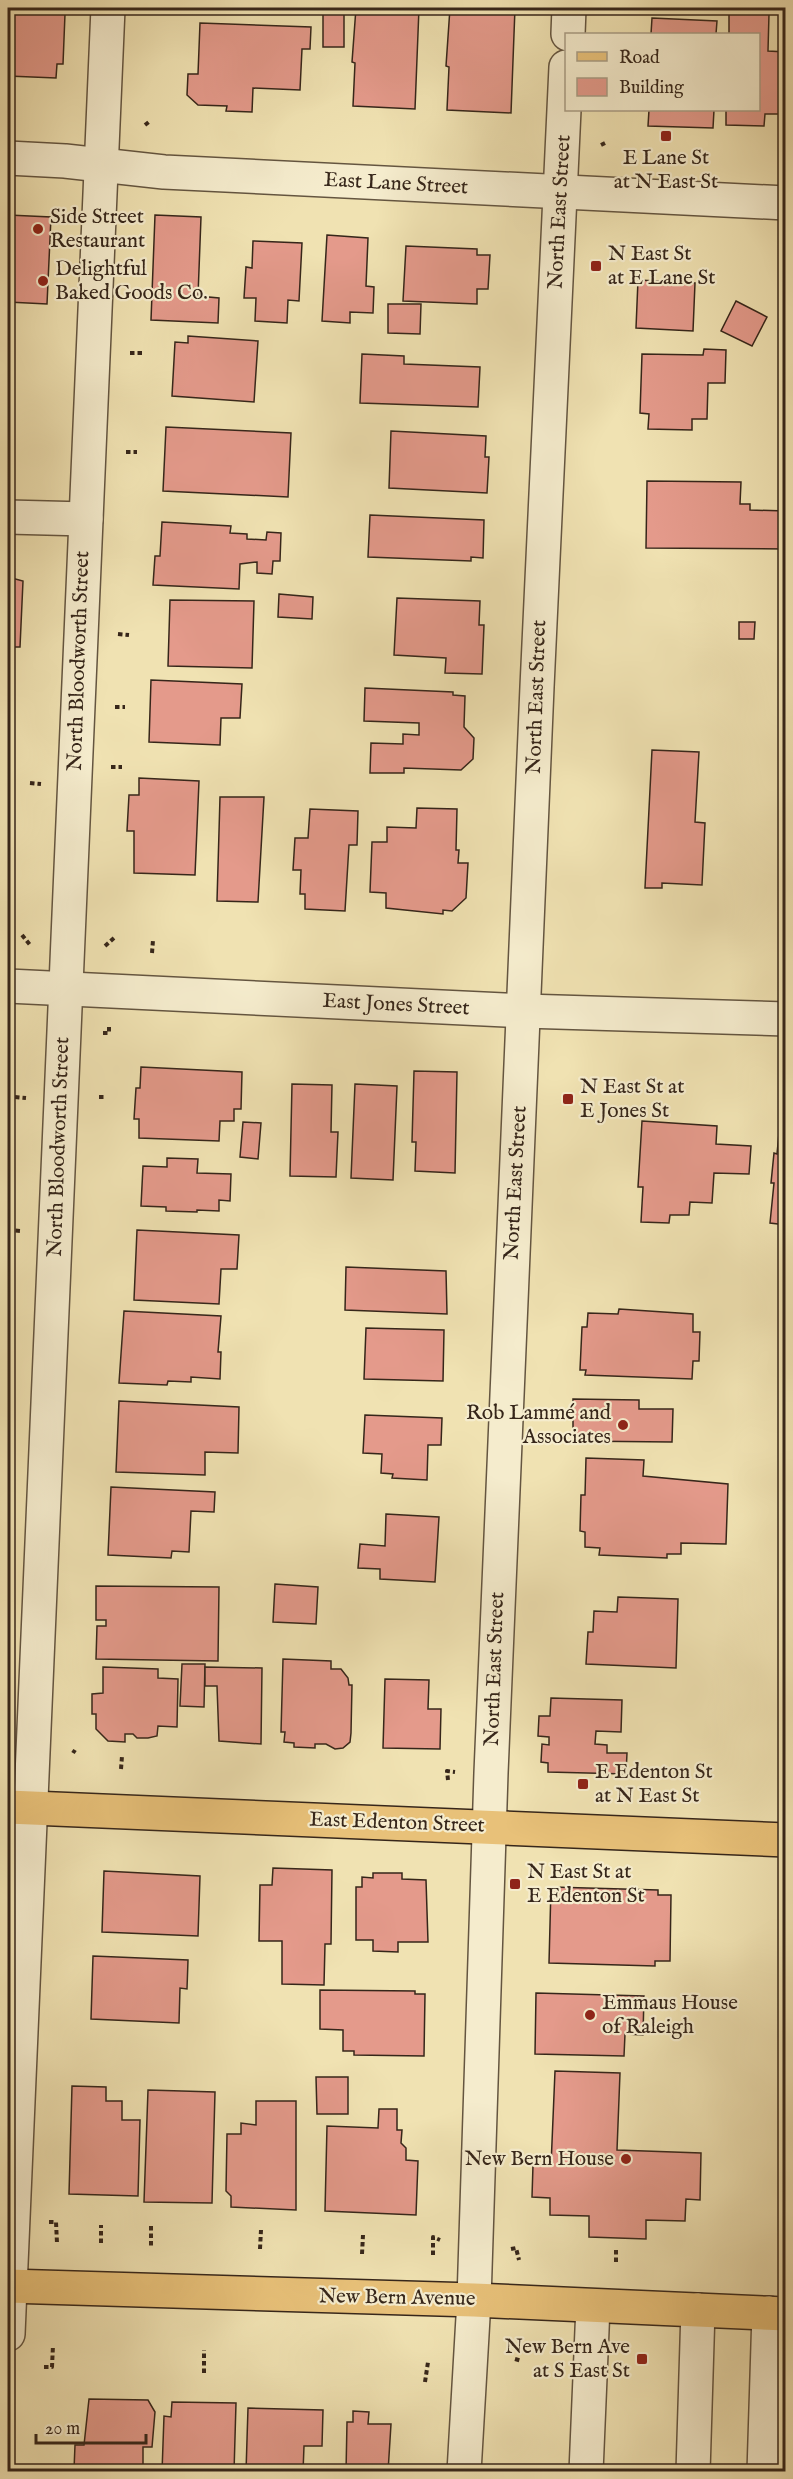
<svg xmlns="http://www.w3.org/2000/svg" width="793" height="2479" font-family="'IM FELL English',serif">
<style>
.building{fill:#e49a8b;stroke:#36261a;stroke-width:1.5}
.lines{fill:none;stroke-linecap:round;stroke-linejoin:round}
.minor-casing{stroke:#645540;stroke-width:36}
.major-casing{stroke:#36261a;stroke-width:36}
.path{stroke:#36261a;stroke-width:4;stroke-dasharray:4.5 3;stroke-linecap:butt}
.minor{stroke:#f5eccd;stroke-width:33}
.major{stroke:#e8c179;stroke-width:33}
.poi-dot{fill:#8f2418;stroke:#f5eccd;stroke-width:2}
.labels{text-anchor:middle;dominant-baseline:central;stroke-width:4.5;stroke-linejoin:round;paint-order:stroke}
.poi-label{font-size:21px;fill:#36261a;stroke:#f5eccd;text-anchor:start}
.street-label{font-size:21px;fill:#36261a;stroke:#f5eccd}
</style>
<rect width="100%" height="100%" fill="#f0e2b2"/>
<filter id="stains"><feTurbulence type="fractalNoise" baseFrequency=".00333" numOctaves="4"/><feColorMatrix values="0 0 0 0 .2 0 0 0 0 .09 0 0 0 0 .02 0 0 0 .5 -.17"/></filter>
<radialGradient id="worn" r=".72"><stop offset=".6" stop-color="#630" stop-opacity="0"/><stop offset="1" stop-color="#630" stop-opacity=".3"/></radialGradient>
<g class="building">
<polygon points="8,8 56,8 56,13 65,14 63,64 57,64 56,78 8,76"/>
<polygon points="356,8 419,8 415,109 353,106 355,63 352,62"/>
<polygon points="450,8 515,8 511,113 447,110 449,67 446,66"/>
<rect x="323" y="13" width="21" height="34"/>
<polygon points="729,13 769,14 768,51 786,52 786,114 765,114 764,126 726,125 726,110 758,110 758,34 729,34"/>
<polygon points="652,18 717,21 716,34 651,34"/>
<polygon points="200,23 311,27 310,49 302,49 300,90 253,88 252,112 226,111 227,106 198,105 187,95 188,74 198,74"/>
<polygon points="649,110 714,110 713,128 648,126"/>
<polygon points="8,215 51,217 47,304 8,302"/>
<polygon points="155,215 201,217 198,296 219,298 218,323 151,320"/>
<polygon points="327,235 368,238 366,286 374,287 373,313 350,312 350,323 322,321"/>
<polygon points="253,241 302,243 299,301 288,300 287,323 255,321 256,298 244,298 246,267 252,268"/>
<polygon points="406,246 477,249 477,255 490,255 488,289 477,289 477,304 403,301"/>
<polygon points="638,280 695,283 693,331 636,328"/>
<polygon points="736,301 767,317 752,346 721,331"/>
<polygon points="388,304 421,304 420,334 388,333"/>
<polygon points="188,336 258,341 254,402 172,396 175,342 188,343"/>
<polygon points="704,349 726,350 725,383 708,383 707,419 692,419 692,430 648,429 649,414 640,413 642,354 703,355"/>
<polygon points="362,354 404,356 404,364 480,367 478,407 360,403"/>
<polygon points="166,427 291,433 288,497 163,491"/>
<polygon points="391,431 486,436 485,457 489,457 487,493 389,488"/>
<polygon points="647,481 741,482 740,504 750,504 750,510 786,511 786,549 646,548"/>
<polygon points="370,515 484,520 483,558 471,557 471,561 368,557"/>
<polygon points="162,522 231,526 230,533 247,534 247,539 266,540 267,532 281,533 280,561 273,561 272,574 257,573 257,562 240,564 239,589 153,585 155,556 160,556"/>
<polygon points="8,577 23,581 20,647 8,647"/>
<polygon points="279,594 313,597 312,619 278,617"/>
<polygon points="397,598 480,601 479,625 484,625 482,674 445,673 446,658 394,655"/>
<polygon points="170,600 254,601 252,668 168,666"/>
<polygon points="739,622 755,622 754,639 739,639"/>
<polygon points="151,680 242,684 240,718 221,718 220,745 149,742"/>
<polygon points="365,688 453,692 453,695 465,696 464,727 474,738 473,759 461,770 404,768 404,773 370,773 371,743 403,744 403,734 419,735 419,723 364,721"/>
<polygon points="652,750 699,752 695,822 705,823 702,885 662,883 662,888 645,888"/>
<polygon points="139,778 199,781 195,875 134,873 134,831 127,831 129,795 139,795"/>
<polygon points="220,797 264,797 258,902 217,901"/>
<polygon points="417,808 457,809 456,850 459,850 458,863 468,863 466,898 452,911 443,910 443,914 386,908 386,893 370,892 372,842 387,842 387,827 416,828"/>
<polygon points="310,809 358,811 357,845 349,845 345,911 305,909 305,894 300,894 301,870 293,870 295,838 308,838"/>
<polygon points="141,1067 242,1072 241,1109 234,1109 234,1121 220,1121 219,1141 139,1138 139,1119 134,1119 136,1088 140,1088"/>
<polygon points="414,1071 457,1072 455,1173 415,1171 416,1142 412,1142"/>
<polygon points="292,1084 332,1085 331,1132 338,1132 336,1177 290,1176"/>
<polygon points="355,1084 397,1086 393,1180 351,1178"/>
<polygon points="784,1116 786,1117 786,1225 770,1223 774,1183 771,1183 774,1153 777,1154 779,1133 782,1133"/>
<polygon points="642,1121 717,1126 716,1144 751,1146 749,1174 714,1173 712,1203 690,1202 689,1215 670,1215 669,1223 641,1222 643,1187 638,1187"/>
<polygon points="243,1122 261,1123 258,1159 240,1157"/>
<polygon points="167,1158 198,1159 197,1173 231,1174 230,1201 219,1200 219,1211 197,1210 197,1212 166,1211 166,1207 141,1206 143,1166 167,1167"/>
<polygon points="137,1230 239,1235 237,1269 221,1269 219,1304 134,1300"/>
<polygon points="346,1267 446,1271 447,1314 345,1310"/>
<polygon points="619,1309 693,1314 693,1332 700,1332 699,1361 693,1361 692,1379 585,1375 586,1370 580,1370 582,1327 587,1327 588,1313 618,1314"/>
<polygon points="124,1311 221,1316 218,1352 221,1352 220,1379 191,1377 191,1382 168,1381 167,1385 119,1383"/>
<polygon points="366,1328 444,1330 443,1381 364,1379"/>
<polygon points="573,1399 639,1400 639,1409 673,1409 672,1442 573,1441"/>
<polygon points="119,1401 239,1407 238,1453 205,1452 205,1475 116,1472"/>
<polygon points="365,1415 442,1418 441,1445 428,1445 427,1480 392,1478 393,1474 381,1473 382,1454 363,1453"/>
<polygon points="586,1458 644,1460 643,1476 728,1484 726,1544 681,1543 681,1554 667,1554 667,1558 599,1555 600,1548 585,1547 585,1532 580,1531 581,1495 585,1495"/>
<polygon points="111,1487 215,1492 214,1512 191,1511 189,1552 172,1551 171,1558 108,1555"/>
<polygon points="386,1514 439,1517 435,1582 380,1579 380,1569 358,1568 360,1544 385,1546"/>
<polygon points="275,1584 318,1587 316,1624 273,1622"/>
<polygon points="96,1586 219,1587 218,1661 96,1659 97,1626 106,1626 106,1620 96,1620"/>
<polygon points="618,1597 678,1599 676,1668 586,1664 588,1632 593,1632 594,1611 617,1612"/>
<polygon points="283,1659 331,1661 331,1669 341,1669 348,1678 349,1685 352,1685 351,1733 350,1742 343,1748 335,1749 326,1744 315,1744 315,1748 294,1747 294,1743 284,1742 285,1732 281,1732"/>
<polygon points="182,1664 205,1664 204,1707 180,1706"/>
<polygon points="103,1667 158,1669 158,1678 178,1679 177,1727 158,1726 157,1736 148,1738 137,1738 133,1734 125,1734 125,1742 108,1741 96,1729 96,1714 92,1714 92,1694 103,1693"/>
<polygon points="205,1667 262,1668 261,1744 219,1741 217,1686 205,1686"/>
<polygon points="385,1679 429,1680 428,1709 441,1709 440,1749 383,1748"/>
<polygon points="551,1698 622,1700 621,1732 596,1731 595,1744 607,1745 607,1753 627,1753 626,1774 548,1772 548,1763 541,1762 542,1744 549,1745 549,1737 538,1736 539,1716 550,1716"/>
<polygon points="273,1868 332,1870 331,1944 325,1944 324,1985 282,1984 282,1941 259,1941 260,1885 272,1885"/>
<polygon points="104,1871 200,1876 198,1936 102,1932"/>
<polygon points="373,1873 402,1873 402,1879 426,1880 428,1942 398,1942 398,1952 373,1951 373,1940 356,1940 356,1887 362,1887 362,1877 373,1878"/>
<polygon points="551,1887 658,1890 658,1895 671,1895 670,1961 655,1961 655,1966 549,1963"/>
<polygon points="93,1956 188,1960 187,1989 180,1988 179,2023 91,2019"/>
<polygon points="320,1990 415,1991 415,1994 425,1994 424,2056 354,2055 354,2051 343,2051 343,2030 320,2029"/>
<polygon points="536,1993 644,1996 643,2035 625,2034 624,2056 535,2054"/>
<polygon points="555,2071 620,2073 617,2150 701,2153 700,2200 686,2199 685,2221 646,2220 646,2239 589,2237 589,2216 550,2215 550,2198 532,2197 533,2165 551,2166"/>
<polygon points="316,2077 348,2077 348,2114 317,2114"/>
<polygon points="72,2086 106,2087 106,2101 122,2101 122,2120 140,2120 138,2196 69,2194"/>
<polygon points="148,2090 215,2092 212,2203 144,2202"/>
<polygon points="256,2101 296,2101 296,2210 231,2207 231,2196 226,2191 227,2134 241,2134 241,2123 256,2125"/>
<polygon points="782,2107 786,2107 786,2221 779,2221"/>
<polygon points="379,2109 397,2109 397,2130 402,2130 401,2143 406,2148 406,2160 418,2161 416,2215 325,2211 327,2126 378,2128"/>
<polygon points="783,2389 786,2389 786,2472 780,2472"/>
<polygon points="89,2399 148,2400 155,2412 152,2447 143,2447 143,2472 82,2472 74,2470 75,2445 84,2445"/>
<polygon points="172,2402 236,2403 234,2472 162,2472 164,2416 171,2417"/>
<polygon points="248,2408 323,2410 322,2446 304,2446 303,2472 246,2472"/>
<polygon points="353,2411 369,2412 368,2424 391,2424 388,2472 346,2472 347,2422 353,2422"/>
</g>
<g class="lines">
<g class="minor-casing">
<g id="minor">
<polyline points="568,34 569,8"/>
<polyline points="8,158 65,161 164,172 786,203"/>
<polyline points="8,517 86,519"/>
<polyline points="8,986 524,1011 786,1019"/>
<polyline points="8,2334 108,8"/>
<polyline points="464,2472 474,2300 491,1773 537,687 566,67"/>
<polyline points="586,2472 593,2306"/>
<polyline points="693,2472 698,2310"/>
<polyline points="764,2472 769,2313"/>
</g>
</g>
<g class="major-casing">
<g id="major">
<polyline points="8,1807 786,1840"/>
<polyline points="8,2286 474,2300 786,2314"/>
</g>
</g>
<g class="path">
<polyline points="145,125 150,121"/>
<polyline points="601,145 605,143"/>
<polyline points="130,353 142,353"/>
<polyline points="126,452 137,452"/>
<polyline points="118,634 129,635"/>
<polyline points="115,707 125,707"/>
<polyline points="111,767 122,767"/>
<polyline points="30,783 41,784"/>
<polyline points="22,935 30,945"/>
<polyline points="105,946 114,938"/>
<polyline points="152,953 153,940"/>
<polyline points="103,1033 109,1033 109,1025"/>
<polyline points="15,1097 26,1098"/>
<polyline points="99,1097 106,1097"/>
<polyline points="8,1230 21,1231"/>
<polyline points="73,1753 75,1750"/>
<polyline points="121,1769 122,1756"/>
<polyline points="448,1780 447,1771 455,1772"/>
<polyline points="49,2222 56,2222 57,2243"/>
<polyline points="151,2226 151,2246"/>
<polyline points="101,2243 101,2225"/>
<polyline points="260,2249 261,2230"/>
<polyline points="511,2249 516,2248 519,2260"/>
<polyline points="616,2250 616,2264"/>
<polyline points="362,2254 363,2235"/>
<polyline points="433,2255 433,2237 440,2240"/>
<polyline points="515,2359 522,2361"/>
<polyline points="44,2367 52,2367 53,2345"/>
<polyline points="204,2373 204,2350"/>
<polyline points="425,2382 428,2362"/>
</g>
<use href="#minor" class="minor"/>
<use href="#major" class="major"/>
</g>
<g class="poi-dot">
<rect x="660" y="130" width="12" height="12" rx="3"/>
<circle cx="38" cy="229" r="6"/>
<rect x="590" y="260" width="12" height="12" rx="3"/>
<circle cx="43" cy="281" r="6"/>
<rect x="562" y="1093" width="12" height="12" rx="3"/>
<circle cx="623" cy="1425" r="6"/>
<rect x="577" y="1778" width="12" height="12" rx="3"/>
<rect x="509" y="1878" width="12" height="12" rx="3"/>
<circle cx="590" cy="2015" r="6"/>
<circle cx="626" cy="2159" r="6"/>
<rect x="636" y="2353" width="12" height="12" rx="3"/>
</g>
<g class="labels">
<g class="poi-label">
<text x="666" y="158" text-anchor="middle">E Lane St<tspan x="666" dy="24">at N East St</tspan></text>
<text x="50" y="217">Side Street<tspan x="50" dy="24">Restaurant</tspan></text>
<text x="608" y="254">N East St<tspan x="608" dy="24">at E Lane St</tspan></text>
<text x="55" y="269">Delightful<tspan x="55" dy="24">Baked Goods Co.</tspan></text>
<text x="580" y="1087">N East St at<tspan x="580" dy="24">E Jones St</tspan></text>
<text x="611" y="1413" text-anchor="end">Rob Lammé and<tspan x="611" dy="24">Associates</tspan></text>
<text x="595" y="1772">E Edenton St<tspan x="595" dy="24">at N East St</tspan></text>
<text x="527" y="1872">N East St at<tspan x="527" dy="24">E Edenton St</tspan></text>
<text x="602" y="2003">Emmaus House<tspan x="602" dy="24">of Raleigh</tspan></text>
<text x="614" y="2159" text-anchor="end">New Bern House</text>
<text x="630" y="2347" text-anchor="end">New Bern Ave<tspan x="630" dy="24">at S East St</tspan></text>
</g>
<g class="street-label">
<text transform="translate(396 184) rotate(3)">East Lane Street</text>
<text transform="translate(560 212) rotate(-87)">North East Street</text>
<text transform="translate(79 661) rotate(-88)">North Bloodworth Street</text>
<text transform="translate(537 697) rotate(-88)">North East Street</text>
<text transform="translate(396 1005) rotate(3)">East Jones Street</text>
<text transform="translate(59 1147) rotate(-88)">North Bloodworth Street</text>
<text transform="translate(516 1183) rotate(-87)">North East Street</text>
<text transform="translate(495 1669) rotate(-88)">North East Street</text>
<text transform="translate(397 1823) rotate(2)">East Edenton Street</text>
<text transform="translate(397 2298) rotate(1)">New Bern Avenue</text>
</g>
</g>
<rect width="793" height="2479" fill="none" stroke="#f0e2b2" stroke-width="30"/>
<rect x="9" y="9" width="775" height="2461" fill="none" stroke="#36261a" stroke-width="3"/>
<rect x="15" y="15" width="763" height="2449" fill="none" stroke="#36261a" stroke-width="1.5"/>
<rect x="565" y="33" width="195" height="78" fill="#f5eccd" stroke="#a99d85" stroke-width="1.5"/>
<rect x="577" y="52" width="30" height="9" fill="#e8c179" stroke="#a99d85" stroke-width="1.5"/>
<text x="619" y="63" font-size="18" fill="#36261a">Road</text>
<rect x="577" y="78" width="30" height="18" fill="#e49a8b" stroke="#a99d85" stroke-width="1.5"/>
<text x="619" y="93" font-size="18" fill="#36261a">Building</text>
<path d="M36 2434v9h110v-9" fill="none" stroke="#36261a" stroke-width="3"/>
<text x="45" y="2434" font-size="18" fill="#36261a" stroke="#f5eccd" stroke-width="4.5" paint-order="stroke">20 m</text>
<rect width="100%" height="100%" filter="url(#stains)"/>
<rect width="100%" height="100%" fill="url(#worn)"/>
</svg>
